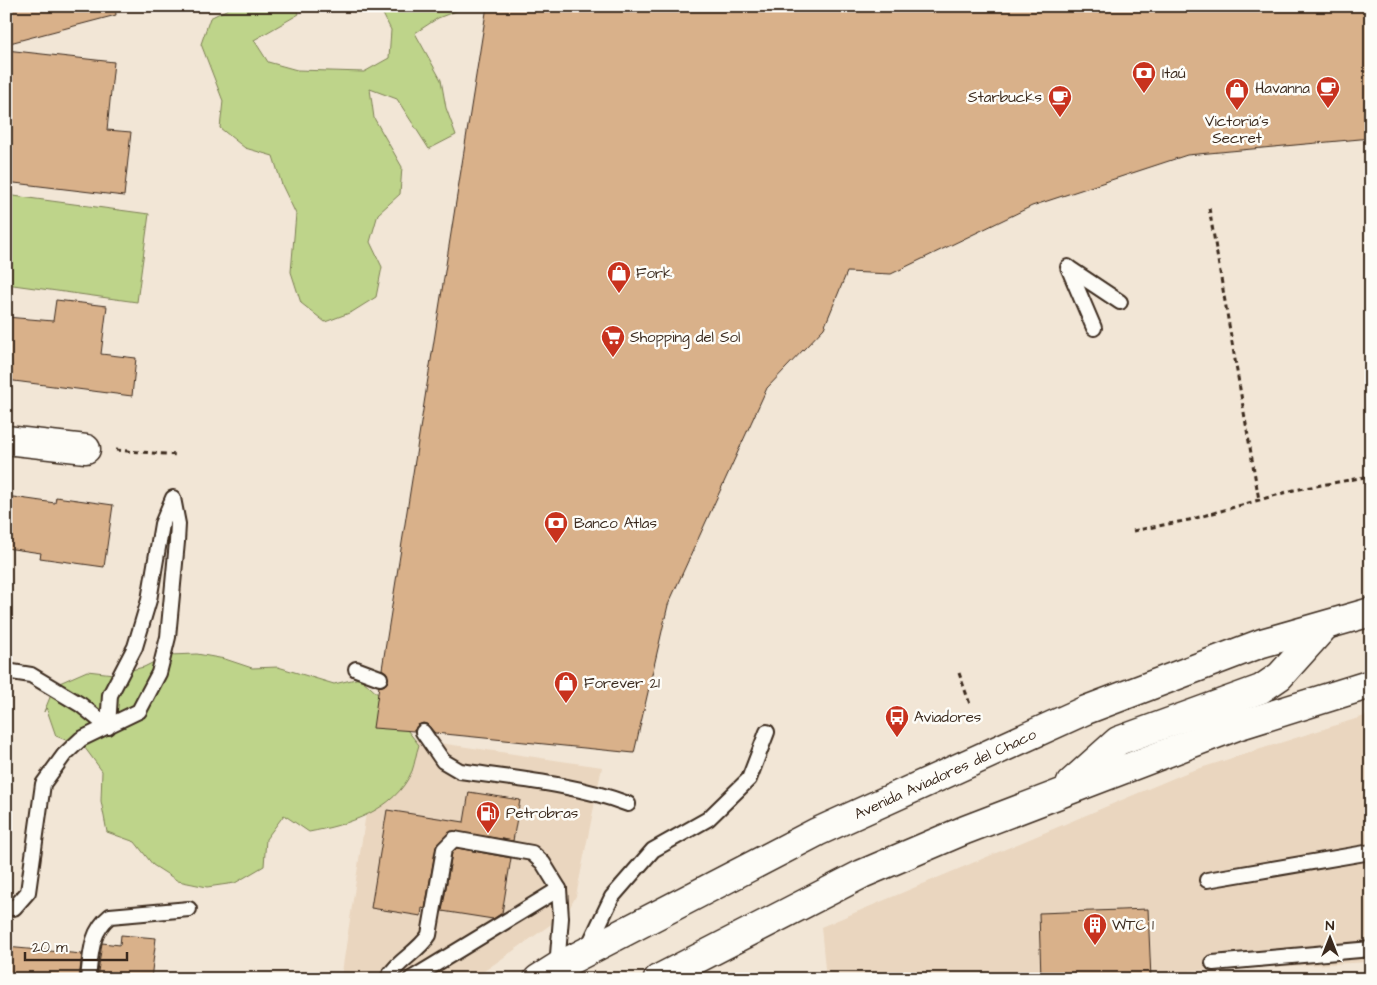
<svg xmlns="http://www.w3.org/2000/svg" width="1377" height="985" font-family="'Architects Daughter',sans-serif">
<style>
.built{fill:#ead6bf}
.green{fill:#bed48a;stroke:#7c7f54}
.building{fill:#d9b18a;stroke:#3b2a1e}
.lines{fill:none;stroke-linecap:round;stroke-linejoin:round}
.lane-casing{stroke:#3b2a1e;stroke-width:18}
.street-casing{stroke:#3b2a1e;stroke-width:31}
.highway-casing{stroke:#3b2a1e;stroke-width:31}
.path{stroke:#3b2a1e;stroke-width:3;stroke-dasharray:5 4;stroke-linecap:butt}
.lane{stroke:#fdfcf7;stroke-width:14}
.street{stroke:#fdfcf7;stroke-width:28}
.highway{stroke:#fdfcf7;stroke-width:28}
.labels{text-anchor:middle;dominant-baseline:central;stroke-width:5;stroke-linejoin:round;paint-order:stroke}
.poi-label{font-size:15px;fill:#3b2a1e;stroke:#fdfcf7;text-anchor:start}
.street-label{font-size:15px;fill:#3b2a1e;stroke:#fdfcf7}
</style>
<rect width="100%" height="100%" fill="#f2e6d6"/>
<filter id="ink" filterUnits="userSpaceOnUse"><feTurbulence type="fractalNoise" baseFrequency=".02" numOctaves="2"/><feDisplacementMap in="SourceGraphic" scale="10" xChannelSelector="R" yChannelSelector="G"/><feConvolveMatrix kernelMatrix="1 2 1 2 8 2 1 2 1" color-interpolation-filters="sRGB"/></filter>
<g filter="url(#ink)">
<g class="built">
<polygon points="1371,714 1371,962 1190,971 1190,979 826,979 821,927 1188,772"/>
<polygon points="378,734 602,767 576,896 569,909 560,918 473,979 341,979"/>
</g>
<g class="green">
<polygon points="234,6 296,6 299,14 254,40 268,62 297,70 364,72 389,58 391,30 379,6 469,6 438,18 415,33 441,80 446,108 456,135 429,149 397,99 370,89 374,118 402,167 400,194 378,214 370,242 382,267 376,297 352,312 325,322 301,303 291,272 296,214 282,185 273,156 245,148 220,128 223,101 201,44 210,18"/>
<polygon points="6,195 149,214 137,302 6,284"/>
<path d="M197,654L225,659L252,668L278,667L334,684L360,678L381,697L419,745C416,753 415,763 412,771C395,811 347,825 309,832L284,815L266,839L264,866L235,883L207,887L178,881L153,865L135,842L107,832L101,801L102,771L85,748L56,736L46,707L44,712L55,685L87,671L114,674L144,667L168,655Z"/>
</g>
<g class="building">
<polygon points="6,6 115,6 116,15 6,44"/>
<polygon points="487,6 1371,6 1371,138 1187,155 1032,206 891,274 847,272 824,328 767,388 668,605 634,753 435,733 427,724 423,723 418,725 414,731 373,728 379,686 385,685 388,681 387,673 382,669"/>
<polygon points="6,50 114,62 107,130 131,132 124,196 6,182"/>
<polygon points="56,300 107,306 101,354 136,358 132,396 6,380 6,317 53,321"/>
<polygon points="6,496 55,503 56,497 113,505 104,567 40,558 41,553 6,548"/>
<polygon points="469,792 520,800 513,841 451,831 436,847 425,909 422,908 421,916 371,908 387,810 464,822"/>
<polygon points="457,848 511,858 502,913 493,919 442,911 452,853"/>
<polygon points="1148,909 1151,979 1041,979 1039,913"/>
<polygon points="121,935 156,938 151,979 97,979 102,943 120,945"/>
<polygon points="6,947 82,954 79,979 6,979"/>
</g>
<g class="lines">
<g class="lane-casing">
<g id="lane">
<polyline points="1068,267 1094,328"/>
<polyline points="1069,268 1120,302"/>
<polyline points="356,669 380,678"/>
<polyline points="6,671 31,675 81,705 108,727"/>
<path d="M423,732L443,761L460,771C516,779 575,784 628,804"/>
<polyline points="1207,880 1371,852"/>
<polyline points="6,907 14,908 28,892 43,784 64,755 81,739 139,711 159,673 168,637 177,542 178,524 173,498 162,524 149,600 135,647 110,695 108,727"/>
<polyline points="588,947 612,897 653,850 708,819 749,779 767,732"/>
<polyline points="1213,963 1371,949"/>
<path d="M88,979C91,955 90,932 110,916L189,909"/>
<path d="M387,979C397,961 418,952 429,935L444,849L454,839L532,853L543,863L559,889L561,918L557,967"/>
<polyline points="411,979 559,889"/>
<polyline points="1369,979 1371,977"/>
</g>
</g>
<g class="street-casing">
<polyline id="street" points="6,440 86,449"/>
</g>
<g class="highway-casing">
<g id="highway">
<polyline points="1071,783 1118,741 1261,689 1280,676 1324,627"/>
<path id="s1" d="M538,979L557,967L817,832L1086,710L1262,643L1371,612"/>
<polyline points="658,979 862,874 965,830 1237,726 1371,684"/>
</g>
</g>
<g class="path">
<polyline points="1209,208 1259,500"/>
<polyline points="116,450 177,455"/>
<polyline points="1133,531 1189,520 1294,490 1371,476"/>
<polyline points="959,673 971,707"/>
</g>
<use href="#lane" class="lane"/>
<use href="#street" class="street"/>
<use href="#highway" class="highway"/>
</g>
</g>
<defs>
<g id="bank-pin" transform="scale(1.25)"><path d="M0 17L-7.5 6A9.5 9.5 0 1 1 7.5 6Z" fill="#c8321e" stroke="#fdfcf7"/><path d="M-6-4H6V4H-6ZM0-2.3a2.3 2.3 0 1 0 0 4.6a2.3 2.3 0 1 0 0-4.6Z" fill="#fff"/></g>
<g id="cafe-pin" transform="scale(1.25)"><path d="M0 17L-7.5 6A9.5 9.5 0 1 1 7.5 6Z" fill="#c8321e" stroke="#fdfcf7"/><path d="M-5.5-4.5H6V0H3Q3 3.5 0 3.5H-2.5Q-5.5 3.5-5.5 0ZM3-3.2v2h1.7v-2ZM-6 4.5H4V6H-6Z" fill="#fff"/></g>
<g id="shop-pin" transform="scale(1.25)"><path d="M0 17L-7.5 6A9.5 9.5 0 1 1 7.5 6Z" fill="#c8321e" stroke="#fdfcf7"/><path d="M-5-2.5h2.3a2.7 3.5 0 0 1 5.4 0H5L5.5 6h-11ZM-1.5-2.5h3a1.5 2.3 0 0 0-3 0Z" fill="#fff"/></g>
<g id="supermarket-pin" transform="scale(1.25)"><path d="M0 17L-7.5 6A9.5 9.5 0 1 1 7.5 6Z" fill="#c8321e" stroke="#fdfcf7"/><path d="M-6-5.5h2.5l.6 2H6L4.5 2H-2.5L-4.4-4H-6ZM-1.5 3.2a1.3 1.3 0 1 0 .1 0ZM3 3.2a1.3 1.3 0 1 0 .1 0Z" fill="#fff"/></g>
<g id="bus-pin" transform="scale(1.25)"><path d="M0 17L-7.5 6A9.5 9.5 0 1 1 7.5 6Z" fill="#c8321e" stroke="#fdfcf7"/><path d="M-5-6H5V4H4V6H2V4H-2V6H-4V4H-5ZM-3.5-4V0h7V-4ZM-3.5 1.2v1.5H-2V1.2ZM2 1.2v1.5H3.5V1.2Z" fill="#fff"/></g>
<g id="fuel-pin" transform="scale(1.25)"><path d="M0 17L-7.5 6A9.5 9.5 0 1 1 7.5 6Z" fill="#c8321e" stroke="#fdfcf7"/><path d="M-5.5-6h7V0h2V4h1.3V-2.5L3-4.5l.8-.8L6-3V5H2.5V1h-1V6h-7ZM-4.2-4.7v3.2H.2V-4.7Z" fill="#fff"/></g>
<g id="building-pin" transform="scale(1.25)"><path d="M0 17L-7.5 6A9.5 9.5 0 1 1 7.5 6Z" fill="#c8321e" stroke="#fdfcf7"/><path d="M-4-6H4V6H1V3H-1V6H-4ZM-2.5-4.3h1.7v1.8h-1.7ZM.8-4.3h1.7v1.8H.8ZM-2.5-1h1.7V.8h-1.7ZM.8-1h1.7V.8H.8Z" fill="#fff"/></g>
</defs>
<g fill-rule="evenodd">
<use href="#bank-pin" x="1144" y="73"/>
<use href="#cafe-pin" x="1328" y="88"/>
<use href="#shop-pin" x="1237" y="90"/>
<use href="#cafe-pin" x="1060" y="97"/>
<use href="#shop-pin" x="619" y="273"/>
<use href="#supermarket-pin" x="613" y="337"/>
<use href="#bank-pin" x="556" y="523"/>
<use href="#shop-pin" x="566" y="683"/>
<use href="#bus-pin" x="897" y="717"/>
<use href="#fuel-pin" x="488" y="813"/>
<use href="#building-pin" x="1095" y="925"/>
</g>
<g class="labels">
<g class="poi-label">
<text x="1162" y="73">Itaú</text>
<text x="1310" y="88" text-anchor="end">Havanna</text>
<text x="1042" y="97" text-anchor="end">Starbucks</text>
<text x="1237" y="121" text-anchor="middle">Victoria's<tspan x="1237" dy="17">Secret</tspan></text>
<text x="636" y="273">Fork</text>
<text x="630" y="337">Shopping del Sol</text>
<text x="574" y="523">Banco Atlas</text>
<text x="584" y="683">Forever 21</text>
<text x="914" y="717">Aviadores</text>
<text x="506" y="813">Petrobras</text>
<text x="1112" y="925">WTC 1</text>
</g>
<g class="street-label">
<text stroke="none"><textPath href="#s1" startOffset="456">Avenida Aviadores del Chaco</textPath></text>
</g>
</g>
<rect width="1377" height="985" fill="none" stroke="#fdfcf7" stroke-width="25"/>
<rect x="12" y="12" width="1352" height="960" fill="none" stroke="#3b2a1e" stroke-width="2" filter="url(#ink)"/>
<g transform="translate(1330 938)" stroke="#fdfcf7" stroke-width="4" paint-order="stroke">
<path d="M0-4L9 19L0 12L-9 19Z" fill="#3b2a1e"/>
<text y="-8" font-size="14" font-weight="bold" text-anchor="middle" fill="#3b2a1e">N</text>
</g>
<path d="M25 952v8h102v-8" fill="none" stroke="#3b2a1e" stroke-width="2.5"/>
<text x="32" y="952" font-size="15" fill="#3b2a1e" stroke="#fdfcf7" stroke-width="4" paint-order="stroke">20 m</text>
</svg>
